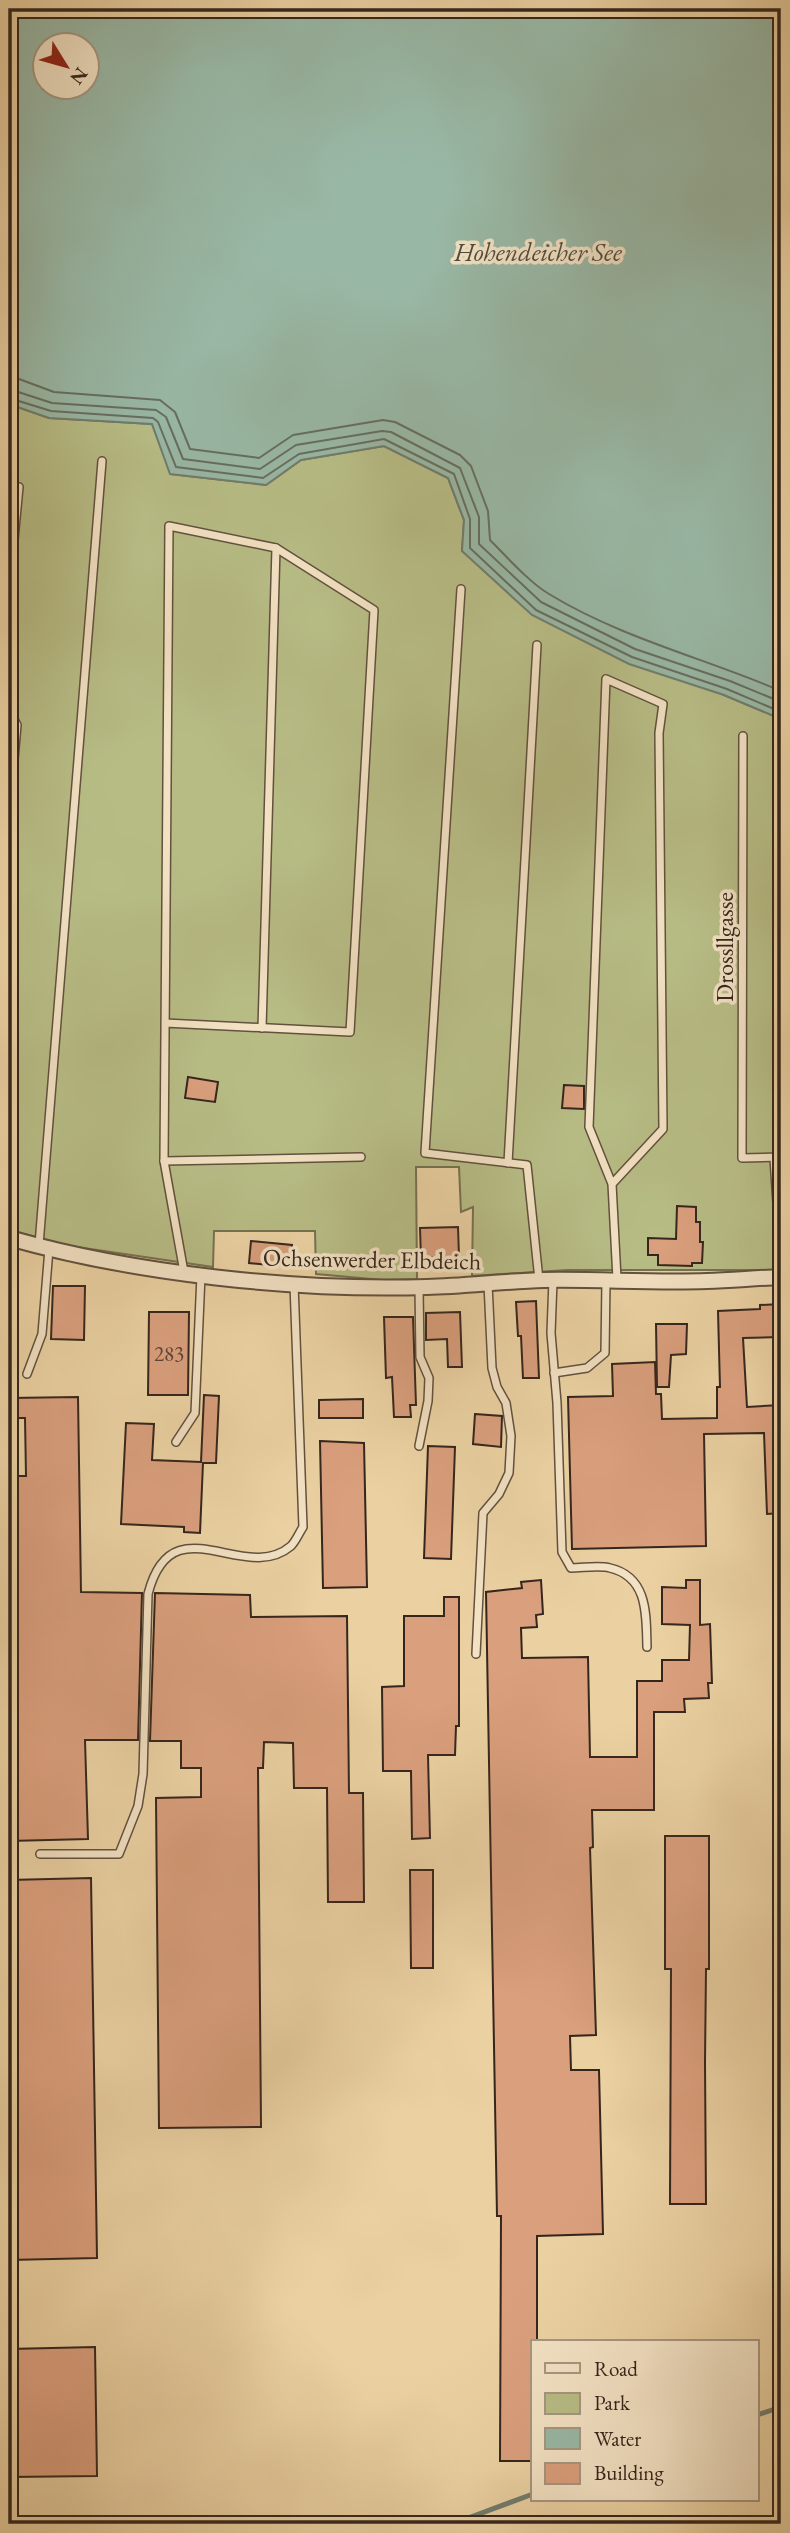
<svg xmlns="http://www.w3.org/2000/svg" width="790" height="2533" font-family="'EB Garamond',serif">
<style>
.green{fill:#b7bc85;stroke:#767151;stroke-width:2}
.water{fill:#98b7a4;stroke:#707d6e;stroke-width:2;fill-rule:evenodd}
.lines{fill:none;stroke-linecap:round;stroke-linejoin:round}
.shore{stroke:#666e60;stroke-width:2}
.stream{stroke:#707d6e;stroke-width:5}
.building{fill:#da9f7d;stroke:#35261d;stroke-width:2}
.service-casing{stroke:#62513e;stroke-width:10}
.minor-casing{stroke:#62513e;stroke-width:18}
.service{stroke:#f2e1c3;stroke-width:7}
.minor{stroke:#f2e1c3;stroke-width:14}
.labels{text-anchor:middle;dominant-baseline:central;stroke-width:7;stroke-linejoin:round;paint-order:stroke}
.number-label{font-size:21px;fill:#5e4435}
.street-label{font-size:24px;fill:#35261d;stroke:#f2e1c3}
.water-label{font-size:26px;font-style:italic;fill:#4e4a3f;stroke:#f2e1c3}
</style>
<rect width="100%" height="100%" fill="#ebd1a2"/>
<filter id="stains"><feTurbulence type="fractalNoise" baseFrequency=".00286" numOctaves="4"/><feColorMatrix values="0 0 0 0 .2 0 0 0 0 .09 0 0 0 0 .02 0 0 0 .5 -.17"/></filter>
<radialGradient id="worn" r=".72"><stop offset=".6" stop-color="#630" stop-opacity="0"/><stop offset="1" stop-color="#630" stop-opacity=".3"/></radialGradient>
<polygon class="green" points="9,404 49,418 152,424 171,474 266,485 301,460 384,446 448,478 464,520 462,551 724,695 781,719 781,1270 568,1270 472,1276 473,1207 461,1212 459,1167 416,1167 417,1279 383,1280 316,1274 315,1231 214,1231 213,1267 70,1246 9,1230"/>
<path class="water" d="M9,9H781V719L724,695L629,664L532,615L462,551L464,520L448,478L384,446L301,460L266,485L170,474L152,424L49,418L9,404ZM46,46H88V88H46Z"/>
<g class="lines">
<g class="shore">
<path d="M9,378L19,379L54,392L160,400L175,412L190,449L259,458L293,435L383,420L395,422L460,455L471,466L488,511L490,540C506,556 530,583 549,594C621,638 704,658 781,691"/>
<polyline points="9,389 52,403 156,410 166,417 183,459 260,469 296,445 382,431 391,432 460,468 479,517 479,544 541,602 635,649 730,681 781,702"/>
<polyline points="9,398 51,411 153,418 158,422 176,467 263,478 299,454 384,439 454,474 470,519 470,548 536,610 632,657 727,689 781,712"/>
</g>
<g class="stream">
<polyline points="757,2415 781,2407"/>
<polyline points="452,2524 533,2494"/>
</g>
</g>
<g class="building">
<polygon points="188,1077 218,1082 215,1102 185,1098"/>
<polygon points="564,1085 584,1086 584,1109 562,1108"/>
<polygon points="677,1206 696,1207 696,1222 700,1222 700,1242 703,1242 702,1263 692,1263 692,1266 658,1265 658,1255 648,1255 648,1238 676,1239"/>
<polygon points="458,1227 459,1257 421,1258 420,1228"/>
<polygon points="251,1241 292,1245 290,1267 249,1263"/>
<polygon points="53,1286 85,1286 84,1340 51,1339"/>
<polygon points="536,1301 539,1378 523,1378 521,1336 518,1336 516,1302"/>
<polygon points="781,1304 781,1337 743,1338 747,1407 781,1405 781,1513 767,1514 764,1433 704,1434 706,1546 572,1549 568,1397 613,1396 612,1364 655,1362 656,1394 661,1394 662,1419 717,1418 717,1387 720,1387 718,1311 760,1309 760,1305"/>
<polygon points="149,1312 189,1312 188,1395 148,1395"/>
<polygon points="460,1312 462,1367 448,1367 447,1339 426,1340 426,1313"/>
<polygon points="384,1317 413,1317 416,1405 410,1405 411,1417 394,1417 392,1377 386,1378"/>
<polygon points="656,1324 687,1324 686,1354 671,1355 669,1387 657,1387"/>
<polygon points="204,1395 219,1396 216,1463 203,1463 200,1533 184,1532 184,1527 121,1524 126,1423 154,1424 152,1460 201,1462"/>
<polygon points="78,1397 81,1592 142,1593 138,1740 85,1740 88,1839 9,1841 9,1476 26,1476 25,1418 9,1418 9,1398"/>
<polygon points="363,1399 363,1418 319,1418 319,1400"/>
<polygon points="475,1414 502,1416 501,1447 473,1444"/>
<polygon points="320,1441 364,1443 367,1587 323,1588"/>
<polygon points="428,1446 455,1447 451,1559 424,1558"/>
<polygon points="541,1580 543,1614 536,1615 537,1627 521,1628 522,1658 588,1657 590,1757 637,1757 637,1681 662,1681 662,1660 689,1660 690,1625 662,1624 662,1587 686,1588 686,1580 700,1580 700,1625 710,1624 712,1683 708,1683 709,1698 684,1699 685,1712 654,1712 654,1810 592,1810 593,1847 590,1848 596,2035 570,2036 571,2070 599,2070 603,2234 537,2236 537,2342 533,2342 533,2461 500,2461 501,2216 497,2216 486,1592 522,1588 521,1582"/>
<polygon points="155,1593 250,1595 251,1617 347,1616 349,1793 363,1793 364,1902 328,1902 327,1788 294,1788 293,1743 264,1742 263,1768 258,1768 261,2127 159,2128 156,1798 201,1797 201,1768 181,1768 181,1741 150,1741"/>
<polygon points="444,1597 459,1597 459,1726 456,1726 455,1755 428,1755 430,1838 412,1839 411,1771 383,1771 382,1687 404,1686 404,1616 444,1616"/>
<polygon points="665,1836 709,1836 709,1969 706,1969 705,2062 706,2204 670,2204 671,1969 665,1969"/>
<polygon points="410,1870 433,1870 433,1968 411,1968"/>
<polygon points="91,1878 97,2258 9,2260 9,1880"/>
<polygon points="95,2347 97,2476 9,2477 9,2349"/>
</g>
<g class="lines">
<g class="service-casing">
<g id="service">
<polyline points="461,589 425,1153 527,1165 539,1280"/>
<polyline points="9,592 19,487"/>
<polyline points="9,710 17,725 9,817"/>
<polyline points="743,736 742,1158 781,1157"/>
<polyline points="165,1023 350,1032 374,610 276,548 169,526 164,1161 184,1272"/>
<polyline points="262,1028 276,548"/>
<polyline points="774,1158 781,1263"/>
<polyline points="164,1161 361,1157"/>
<polyline points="508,1163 537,645"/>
<polyline points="612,1184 663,1129 659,733 663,704 606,679 589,1127 612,1184 617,1279"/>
<polyline points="39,1245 102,461"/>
<path d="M553,1280L551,1333L557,1403L562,1552L571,1568C583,1568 599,1565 610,1568C649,1577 646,1617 647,1647"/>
<polyline points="554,1373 587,1368 605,1353 606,1280"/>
<polyline points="27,1374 42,1334 49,1249"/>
<polyline points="176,1442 195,1413 201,1275"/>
<polyline points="419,1446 428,1401 429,1378 420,1357 419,1288"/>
<polyline points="476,1654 483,1513 499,1494 509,1473 511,1436 506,1403 497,1387 492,1368 488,1284"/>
<path d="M40,1854H119L138,1806L143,1774L148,1594C172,1501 244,1586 291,1546C296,1541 299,1533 303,1527L294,1284"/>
</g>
</g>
<g class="minor-casing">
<path id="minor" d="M9,1238C136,1274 295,1291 427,1287C466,1286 505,1281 544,1280C598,1279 653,1283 707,1281C732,1280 757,1278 781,1277"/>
</g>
<use href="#service" class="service"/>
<use href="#minor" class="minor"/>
</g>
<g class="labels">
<g class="number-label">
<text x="169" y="1353">283</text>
</g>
<g class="street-label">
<text transform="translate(724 947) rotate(-90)">Drossllgasse</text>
<text transform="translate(372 1259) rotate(1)">Ochsenwerder Elbdeich</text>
</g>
<g class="water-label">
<text x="538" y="252">Hohendeicher See</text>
</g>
</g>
<rect width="790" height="2533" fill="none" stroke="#ebd1a2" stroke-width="35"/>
<rect x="10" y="10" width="769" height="2512" fill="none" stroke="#35261d" stroke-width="3.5"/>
<rect x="18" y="18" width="755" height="2498" fill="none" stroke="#35261d" stroke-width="2"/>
<rect x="531" y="2340" width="228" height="161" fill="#f2e1c3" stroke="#a69681" stroke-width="2"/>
<rect x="545" y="2363" width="35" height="10" fill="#f2e1c3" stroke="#a69681" stroke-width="2"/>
<text x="594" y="2376" font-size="21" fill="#35261d">Road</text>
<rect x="545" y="2393" width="35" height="21" fill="#b7bc85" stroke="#a69681" stroke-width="2"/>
<text x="594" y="2410" font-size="21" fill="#35261d">Park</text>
<rect x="545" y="2428" width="35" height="21" fill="#98b7a4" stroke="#a69681" stroke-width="2"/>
<text x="594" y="2446" font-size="21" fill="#35261d">Water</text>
<rect x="545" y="2463" width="35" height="21" fill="#da9f7d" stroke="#a69681" stroke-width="2"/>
<text x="594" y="2480" font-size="21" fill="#35261d">Building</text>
<g transform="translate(66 66) rotate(127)"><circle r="33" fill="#f2e1c3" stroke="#a69681" stroke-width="2"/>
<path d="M0-5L12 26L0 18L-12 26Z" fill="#8f2418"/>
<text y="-10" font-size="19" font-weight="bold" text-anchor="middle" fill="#35261d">N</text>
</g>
<rect width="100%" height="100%" filter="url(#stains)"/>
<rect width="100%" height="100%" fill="url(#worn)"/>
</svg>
